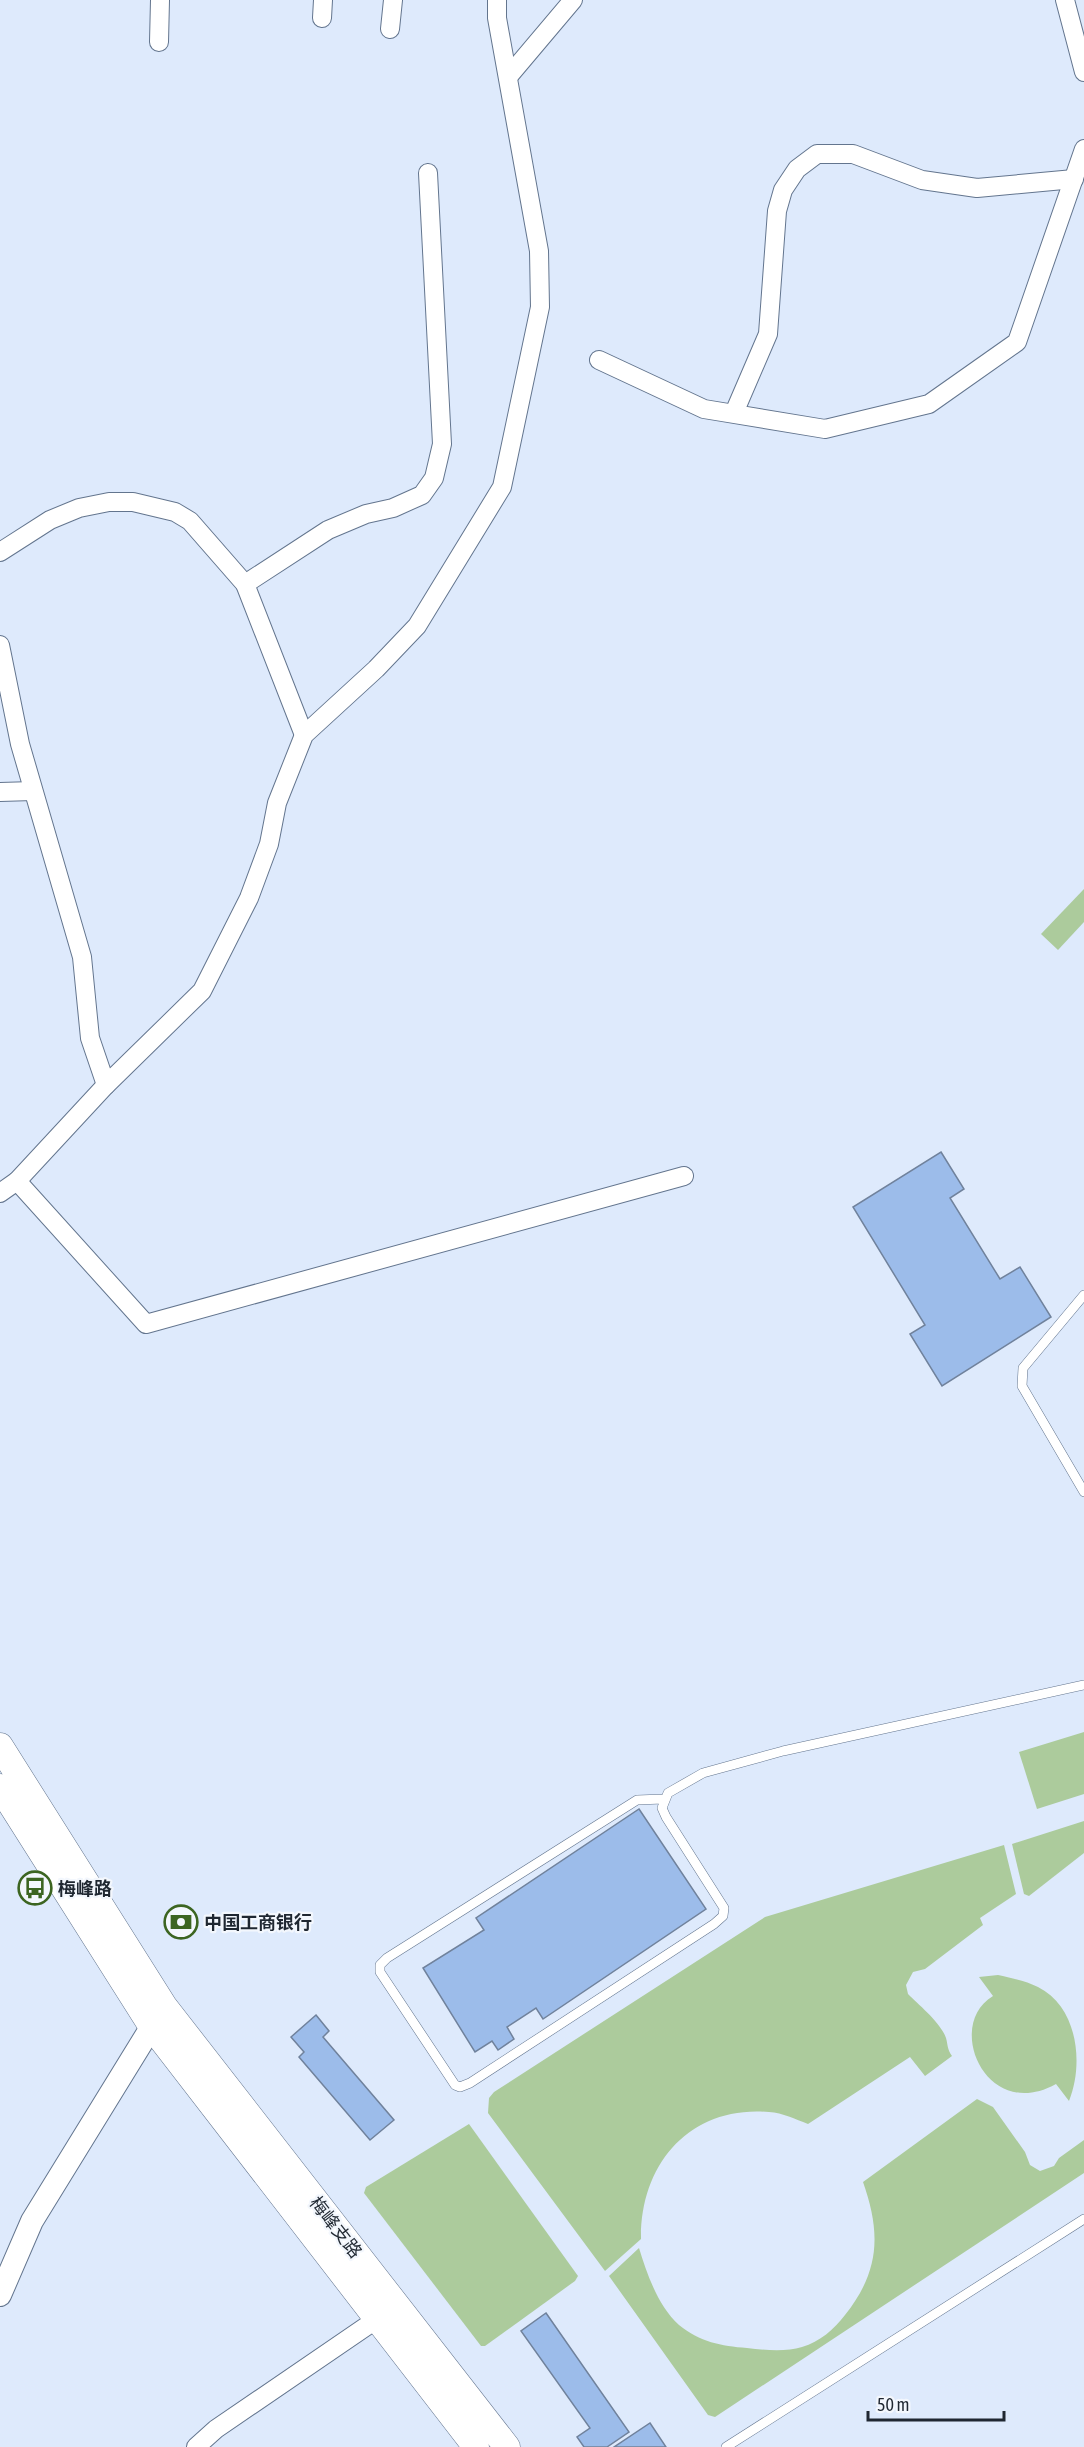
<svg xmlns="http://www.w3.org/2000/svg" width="1084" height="2447" font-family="'Asap Condensed','Noto Sans SC',sans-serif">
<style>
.green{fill:#accb9c}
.building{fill:#9cbcea;stroke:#70829c;stroke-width:1.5}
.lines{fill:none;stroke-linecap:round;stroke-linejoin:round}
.service-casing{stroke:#63758e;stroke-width:10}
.minor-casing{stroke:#63758e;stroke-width:20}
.tertiary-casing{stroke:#63758e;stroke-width:24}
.secondary-casing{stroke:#63758e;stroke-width:27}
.service{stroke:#fff;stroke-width:9}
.minor{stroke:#fff;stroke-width:18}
.tertiary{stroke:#fff;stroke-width:22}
.secondary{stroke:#fff;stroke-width:26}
.labels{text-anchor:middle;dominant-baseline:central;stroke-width:4.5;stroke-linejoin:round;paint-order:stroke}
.poi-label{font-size:18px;font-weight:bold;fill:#1f2731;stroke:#f3f7fd;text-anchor:start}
.street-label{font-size:18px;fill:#1f2731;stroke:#f3f7fd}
</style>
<rect width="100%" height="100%" fill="#deeafc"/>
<g class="green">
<polygon points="1084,889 1084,922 1058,950 1041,934"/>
<polygon points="1084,1732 1084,1794 1037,1809 1019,1752"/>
<polygon points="1084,1821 1084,1853 1029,1896 1024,1894 1012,1844"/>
<path d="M1004,1845L1016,1894L980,1918L983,1925L925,1969L913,1972L906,1985L908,1994C919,2005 941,2023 946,2038C948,2045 947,2049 952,2056L925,2076L910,2057L808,2124C795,2119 783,2113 769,2112C690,2105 640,2164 641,2239L605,2271L488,2113L489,2098L494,2092L765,1917Z"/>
<path d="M998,1975C1011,1978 1026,1981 1038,1987C1078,2007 1084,2064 1069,2101L1056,2084C986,2123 944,2025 993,1996L979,1977Z"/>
<path d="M977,2099L993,2107L1025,2152L1030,2165L1040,2171L1054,2166L1059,2158L1084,2140V2173L715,2417L708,2415L609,2276L639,2248C647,2274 658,2306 679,2325C700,2342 721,2346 747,2348C764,2350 786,2352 802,2347C820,2342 834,2329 845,2315C880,2271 881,2233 863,2182Z"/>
<polygon points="469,2124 578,2276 575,2281 485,2346 481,2346 364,2193 366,2187"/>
</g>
<g class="building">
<polygon points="941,1152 964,1189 950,1198 1000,1279 1020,1267 1051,1317 942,1386 910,1334 925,1325 853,1207"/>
<polygon points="639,1809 706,1909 543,2019 536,2008 507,2027 514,2039 498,2050 492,2041 475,2052 423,1968 484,1930 476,1918"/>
<polygon points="316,2015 329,2031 323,2037 394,2120 370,2140 299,2057 304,2052 291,2037"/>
<polygon points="546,2313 629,2432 607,2447 584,2447 577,2437 590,2428 521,2331"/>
<polygon points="650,2423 666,2447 614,2447"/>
</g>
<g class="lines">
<g class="service-casing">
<g id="service">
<polyline points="1084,1295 1023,1368 1022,1386 1084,1492"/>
<polyline points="663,1799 637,1800 387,1958 380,1965 380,1972 455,2085 460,2087 470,2083 714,1924 723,1916 724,1908 666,1817 662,1808 668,1793 703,1773 783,1751 1084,1685"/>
<polyline points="726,2447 1084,2219"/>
</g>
</g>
<g class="minor-casing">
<g id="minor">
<polyline points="1065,0 1084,72"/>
<polyline points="322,18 323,0"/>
<polyline points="390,29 393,0"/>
<polyline points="159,42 160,0"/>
<polyline points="508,77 573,0"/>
<polyline points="599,360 704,409 825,429 929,404 1017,342 1084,149"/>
<polyline points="734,413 768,334 777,211 783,190 797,169 817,154 853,154 922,180 977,188 1074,179"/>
<polyline points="0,552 50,520 79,508 109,502 133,502 175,512 190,521 245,584 304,735"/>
<polyline points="245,584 328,530 366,514 393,508 422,495 434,478 442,444 428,173"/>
<polyline points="0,645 20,744 82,957 90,1038 106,1085"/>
<polyline points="0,792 33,791"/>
<polyline points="17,1181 146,1324 684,1176"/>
<polyline points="0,1193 17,1181 106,1085 202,991 249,898 269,844 277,803 304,735 376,669 417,626 502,487 540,307 539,251 497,18 497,0"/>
<polyline points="196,2447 216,2429 377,2319"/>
</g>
</g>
<g class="tertiary-casing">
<polyline id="tertiary" points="0,2295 32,2221 160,2013"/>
</g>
<g class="secondary-casing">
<g id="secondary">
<polyline points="0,1746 164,2006 507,2447"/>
<polyline points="0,1787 152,2027 476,2447"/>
</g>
</g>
<use href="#service" class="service"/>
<use href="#minor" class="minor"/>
<use href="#tertiary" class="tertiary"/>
<use href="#secondary" class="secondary"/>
</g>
<defs>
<g id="bus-ring" transform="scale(1.725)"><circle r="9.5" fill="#f3f7fd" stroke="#3c6521" stroke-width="1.5"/><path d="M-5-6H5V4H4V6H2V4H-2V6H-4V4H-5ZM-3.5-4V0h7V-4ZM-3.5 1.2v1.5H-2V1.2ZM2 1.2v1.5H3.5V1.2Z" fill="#3c6521"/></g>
<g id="bank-ring" transform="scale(1.725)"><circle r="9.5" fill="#f3f7fd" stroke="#3c6521" stroke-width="1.5"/><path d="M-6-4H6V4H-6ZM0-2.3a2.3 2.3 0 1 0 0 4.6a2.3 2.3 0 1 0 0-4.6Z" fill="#3c6521"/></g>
</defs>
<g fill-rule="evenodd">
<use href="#bus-ring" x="35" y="1888"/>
<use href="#bank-ring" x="181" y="1922"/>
</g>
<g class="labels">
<g class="poi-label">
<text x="58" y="1888">梅峰路</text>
<text x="204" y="1922">中国工商银行</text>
</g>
<g class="street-label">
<text transform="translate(336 2227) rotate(52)">梅峰支路</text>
</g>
</g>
<path d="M868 2411v9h136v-9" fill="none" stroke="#1f2731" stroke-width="3"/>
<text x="877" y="2411" font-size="18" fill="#1f2731" stroke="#f3f7fd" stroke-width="4.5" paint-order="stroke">50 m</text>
</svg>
